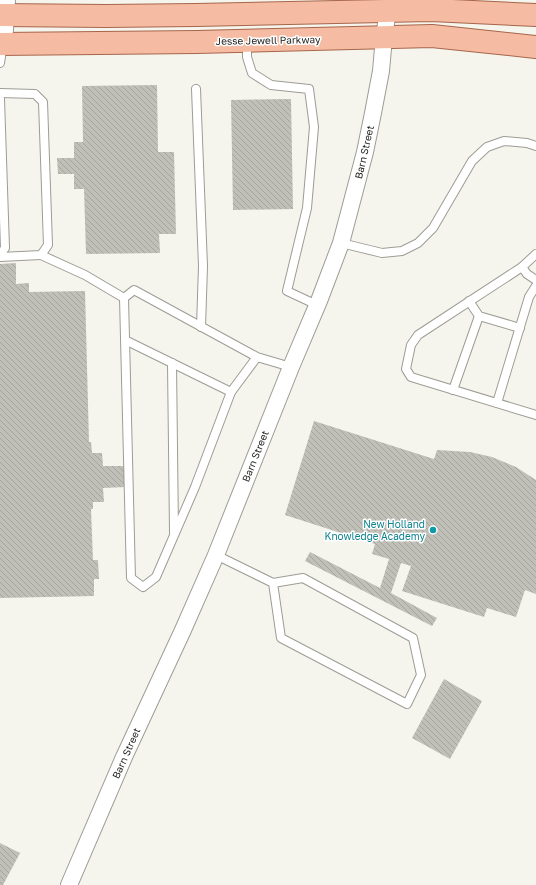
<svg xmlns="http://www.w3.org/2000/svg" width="536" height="885" font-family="'Golos Text',sans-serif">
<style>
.building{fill:url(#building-back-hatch)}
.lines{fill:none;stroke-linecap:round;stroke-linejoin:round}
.lane-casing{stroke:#9d9c95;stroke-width:10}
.street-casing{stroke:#9d9c95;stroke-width:18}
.primary-casing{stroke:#a6664b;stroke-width:24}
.lane{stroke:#fff;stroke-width:8}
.street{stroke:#fff;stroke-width:16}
.primary{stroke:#f5bba3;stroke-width:22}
.culture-dot{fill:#0f9aa8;stroke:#fff;stroke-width:1.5}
.labels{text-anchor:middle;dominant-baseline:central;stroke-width:3;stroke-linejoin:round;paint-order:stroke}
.street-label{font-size:10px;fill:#1d1d1a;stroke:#fff}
.culture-label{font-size:10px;fill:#0d838f;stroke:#fff;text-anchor:end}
</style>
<defs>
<pattern id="building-back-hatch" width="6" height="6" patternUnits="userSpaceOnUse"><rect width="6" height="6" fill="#c0bfb8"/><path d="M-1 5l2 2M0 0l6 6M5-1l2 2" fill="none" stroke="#a5a49e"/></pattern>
</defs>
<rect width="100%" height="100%" fill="#f6f5ed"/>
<g class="building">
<polygon points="157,85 158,152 174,152 176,234 159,234 160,253 86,254 84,189 74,189 74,174 58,174 57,158 74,158 74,142 83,142 82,86"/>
<polygon points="291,99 293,209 233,210 231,100"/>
<polygon points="16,263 16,284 29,283 29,292 85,291 89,442 91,442 92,453 102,453 103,466 125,466 126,487 103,488 104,502 93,502 93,509 91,509 93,560 98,560 99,579 94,579 94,596 0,598 0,264"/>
<polygon points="314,421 434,459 437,450 470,452 492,457 516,467 536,480 536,594 525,590 516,617 487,608 484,617 402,591 411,566 401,563 391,593 437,618 432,626 305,561 310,552 380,588 389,559 372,554 375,544 285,515"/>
<polygon points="444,679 482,701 450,759 412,738"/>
<polygon points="0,843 20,853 3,885 0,885"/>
</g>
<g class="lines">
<g class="lane-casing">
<g id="lane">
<polyline points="247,41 247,57 252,73 271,85 309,89 314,127 307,208 287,291 317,305"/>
<polyline points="0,63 3,44"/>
<polyline points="196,89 203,266 201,327"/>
<polyline points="0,93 35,94 43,102 48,245 41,255 0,257"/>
<polyline points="0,99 5,248 0,255"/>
<polyline points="341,243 382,253 402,251 418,243 433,228 472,161 487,147 504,141 527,143 536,146"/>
<polyline points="536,254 522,267 418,335 411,345 406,369 411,377 536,415"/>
<polyline points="41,255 85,275 124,298"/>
<polyline points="522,267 527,274 536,280"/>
<polyline points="469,301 479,316 520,328"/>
<polyline points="125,340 231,392"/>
<polyline points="257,357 231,392 195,487 156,577 143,587 131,578 124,298 134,290 257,357 291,367"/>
<polyline points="172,363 174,532"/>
<polyline points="453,390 479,316"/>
<polyline points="497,403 529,297 536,286"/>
<polyline points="216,555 273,583 303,578 413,638 421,675 407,704 281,638 273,583"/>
</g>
</g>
<g class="street-casing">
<g id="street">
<polyline points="4,44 7,0"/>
<polyline points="69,885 124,757 183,630 216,555 291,367 319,301 341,243 365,152 373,113 381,71 384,37 388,10"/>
</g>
</g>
<g class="primary-casing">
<g id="primary">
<polyline points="0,15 106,16 196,15 431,10 536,15"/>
<polyline points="0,44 197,42 432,36 536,47"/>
</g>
</g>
<use href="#lane" class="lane"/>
<use href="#street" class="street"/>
<use href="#primary" class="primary"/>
</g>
<circle class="culture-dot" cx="433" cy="530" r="4"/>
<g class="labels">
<g class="street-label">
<text transform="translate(268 40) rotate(-1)">Jesse Jewell Parkway</text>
<text transform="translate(364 152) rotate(-77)">Barn Street</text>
<text transform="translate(255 456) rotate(-68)">Barn Street</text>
<text transform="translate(126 753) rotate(-66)">Barn Street</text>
</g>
<g class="culture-label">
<text x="425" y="524">New Holland<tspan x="425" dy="12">Knowledge Academy</tspan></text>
</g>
</g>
</svg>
